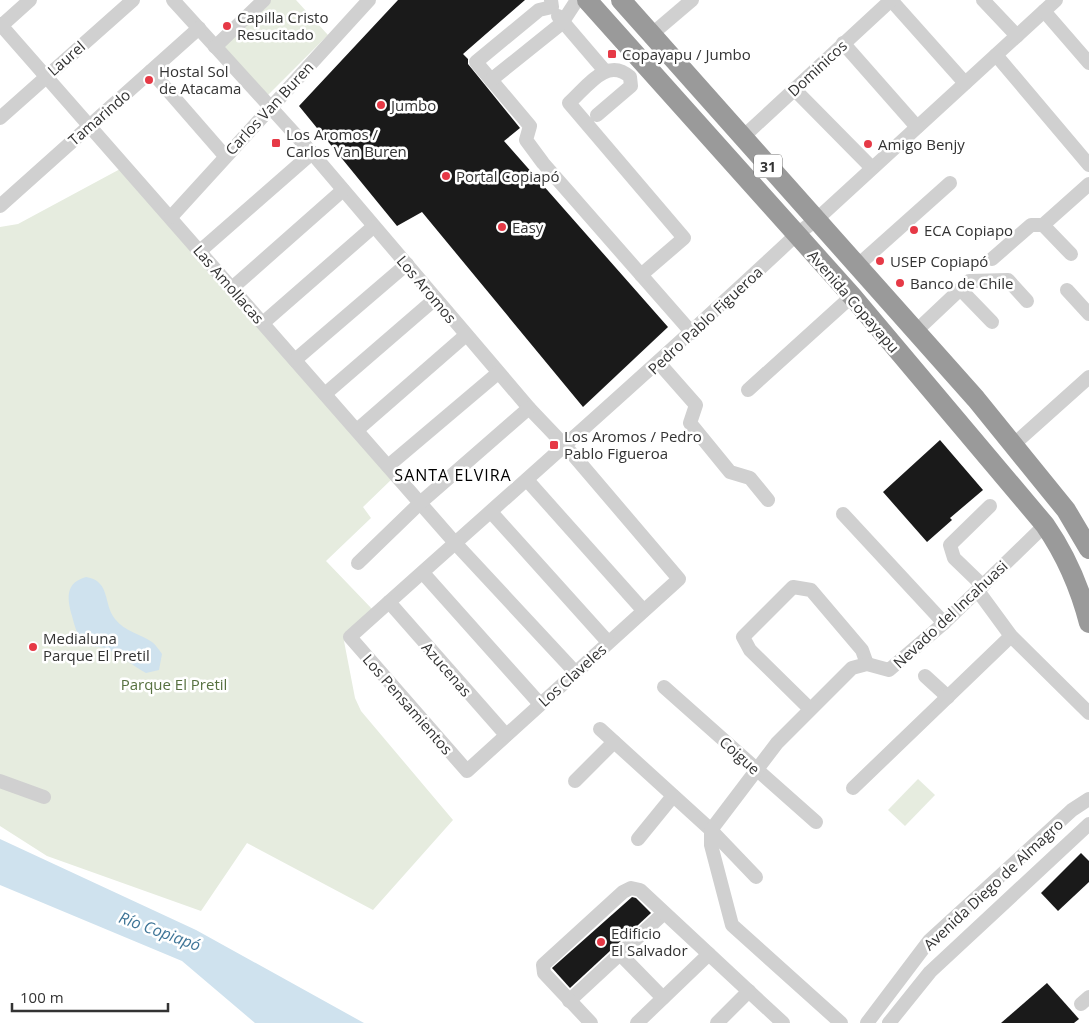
<svg xmlns="http://www.w3.org/2000/svg" width="1089" height="1023" font-family="'Open Sans',sans-serif">
<style>
.green{fill:#e6ecdf}
.water{fill:#cfe2ee}
.building{fill:#1a1a1a}
.lines{fill:none;stroke-linecap:round;stroke-linejoin:round}
.minor{stroke:#d0d0d0;stroke-width:14}
.highway{stroke:#9a9a9a;stroke-width:20}
.poi-dot{fill:#e63946;stroke:#fff;stroke-width:2}
.labels{text-anchor:middle;dominant-baseline:central;stroke-width:5;stroke-linejoin:round;paint-order:stroke}
.shield{fill:#fff;stroke:#707070;stroke-width:1}
.shield-label{font-size:14px;font-weight:bold;fill:#333}
.poi-label{font-size:15px;fill:#333;stroke:#fff;text-anchor:start}
.street-label{font-size:15px;fill:#333;stroke:#fff}
.park-label{font-size:15px;fill:#56703f;stroke:#fff}
.neighbourhood-label{font-size:16px;letter-spacing:1px;fill:#000;stroke:#fff}
.water-label{font-size:16px;font-style:italic;fill:#3f7597;stroke:#fff}
</style>
<rect width="100%" height="100%" fill="#fff"/>
<g class="green">
<polygon points="267,0 296,0 328,35 267,96 219,45"/>
<polygon points="122,168 393,478 363,507 371,518 326,561 373,610 344,641 355,698 361,711 453,820 373,910 247,843 201,911 47,856 0,826 0,227 18,224"/>
<polygon points="918,779 935,795 905,826 888,810"/>
</g>
<g class="water">
<path d="M86,577C111,581 103,604 115,619C125,632 139,633 152,642C156,645 159,650 162,654L159,670L146,673C135,667 118,654 107,649C100,645 92,649 85,643C77,636 75,627 72,616C67,598 65,583 86,577Z"/>
<polygon points="0,839 196,930 364,1023 255,1023 182,961 0,885"/>
</g>
<g class="building">
<polygon points="398,0 525,0 463,54 468,59 468,64 520,128 504,141 668,327 583,407 422,212 397,226 299,106"/>
<polygon points="940,440 983,490 950,518 952,520 927,542 883,492"/>
<polygon points="1081,853 1089,861 1089,882 1058,911 1041,893"/>
<polygon points="632,897 636,898 651,913 570,988 552,968"/>
<polygon points="1047,983 1079,1019 1074,1023 1001,1023"/>
</g>
<g class="lines">
<g class="minor">
<path d="M173,0L312,153L529,408C544,424 560,440 575,457L679,579L467,771L350,637C499,503 650,372 797,234L816,220L1056,0"/>
<polyline points="551,0 552,7 539,10 476,62 530,126 526,140 543,163 692,333"/>
<polyline points="891,0 965,83"/>
<polyline points="983,0 1017,36"/>
<polyline points="1044,11 1089,63"/>
<polyline points="558,16 605,71"/>
<polyline points="0,24 456,544 575,672"/>
<polyline points="0,27 30,0"/>
<polyline points="652,34 692,0"/>
<polyline points="843,43 917,127"/>
<polyline points="215,47 264,0"/>
<polyline points="996,55 1089,165"/>
<polyline points="151,71 225,156"/>
<polyline points="491,80 562,23 577,0"/>
<polyline points="794,89 872,168"/>
<path d="M597,115L631,86L630,77C607,56 587,87 569,103L684,238L641,275"/>
<polyline points="0,118 133,0"/>
<polyline points="743,137 891,0"/>
<polyline points="0,206 199,28"/>
<polyline points="171,217 369,0"/>
<polyline points="1043,225 1089,184"/>
<polyline points="200,251 312,153"/>
<polyline points="992,259 1031,225 1043,225 1071,254"/>
<polyline points="857,266 950,183"/>
<polyline points="232,288 343,190"/>
<polyline points="960,289 992,322"/>
<polyline points="1067,290 1089,314"/>
<polyline points="263,323 373,227"/>
<polyline points="915,332 969,281 1008,280 1027,301"/>
<polyline points="295,360 407,264"/>
<polyline points="659,363 696,405 690,423 730,472 750,478 768,500"/>
<polyline points="748,390 852,296"/>
<polyline points="325,394 435,299"/>
<polyline points="357,430 466,335"/>
<polyline points="1013,445 1089,377"/>
<polyline points="388,466 498,373"/>
<polyline points="527,480 643,610"/>
<polyline points="491,512 608,642"/>
<polyline points="843,514 944,623"/>
<polyline points="358,563 420,503 529,408"/>
<polyline points="423,573 540,704"/>
<polyline points="983,586 954,558 950,545 990,506"/>
<polyline points="978,591 1011,636 1089,713"/>
<polyline points="389,602 506,735"/>
<polyline points="925,676 948,697"/>
<polyline points="664,687 816,822"/>
<polyline points="810,709 750,650 743,637 793,587 811,590 862,650 867,664"/>
<polyline points="600,729 711,830 756,877"/>
<polyline points="0,781 44,797"/>
<polyline points="575,781 614,742"/>
<polyline points="853,788 1011,636"/>
<polyline points="638,839 673,796"/>
<polyline points="620,954 663,998"/>
<polyline points="569,1001 664,913"/>
<polyline points="1081,1004 1089,997"/>
<polyline points="591,1023 544,973 543,965 623,892 631,888 640,890 783,1023"/>
<polyline points="637,1023 709,954"/>
<polyline points="717,1023 749,991"/>
<polyline points="841,1023 732,925 711,845 711,830 777,743 852,668 867,664 889,670 944,623 1045,525"/>
<polyline points="867,1023 929,941 1072,810 1089,799"/>
<polyline points="889,1023 930,972 1089,824"/>
</g>
<g class="highway">
<path d="M587,0L852,296L1045,525C1065,554 1080,588 1089,623"/>
<polyline points="621,0 976,399 1066,510 1089,549"/>
</g>
</g>
<g class="poi-dot">
<circle cx="227" cy="26" r="5"/>
<rect x="607" y="49" width="10" height="10" rx="2.5"/>
<circle cx="149" cy="80" r="5"/>
<circle cx="381" cy="105" r="5"/>
<rect x="271" y="138" width="10" height="10" rx="2.5"/>
<circle cx="868" cy="144" r="5"/>
<circle cx="446" cy="176" r="5"/>
<circle cx="502" cy="227" r="5"/>
<circle cx="914" cy="230" r="5"/>
<circle cx="880" cy="261" r="5"/>
<circle cx="900" cy="283" r="5"/>
<rect x="549" y="440" width="10" height="10" rx="2.5"/>
<circle cx="33" cy="647" r="5"/>
<circle cx="601" cy="942" r="5"/>
</g>
<g class="labels">
<rect class="shield" x="754" y="154.5" width="28" height="23" rx="4"/>
<g class="shield-label">
<text x="768" y="166">31</text>
</g>
<g class="poi-label">
<text x="237" y="17">Capilla Cristo<tspan x="237" dy="17">Resucitado</tspan></text>
<text x="622" y="54">Copayapu / Jumbo</text>
<text x="159" y="71">Hostal Sol<tspan x="159" dy="17">de Atacama</tspan></text>
<text x="391" y="105">Jumbo</text>
<text x="286" y="134">Los Aromos /<tspan x="286" dy="17">Carlos Van Buren</tspan></text>
<text x="878" y="144">Amigo Benjy</text>
<text x="456" y="176">Portal Copiapó</text>
<text x="512" y="227">Easy</text>
<text x="924" y="230">ECA Copiapo</text>
<text x="890" y="261">USEP Copiapó</text>
<text x="910" y="283">Banco de Chile</text>
<text x="564" y="436">Los Aromos / Pedro<tspan x="564" dy="17">Pablo Figueroa</tspan></text>
<text x="43" y="638">Medialuna<tspan x="43" dy="17">Parque El Pretil</tspan></text>
<text x="611" y="933">Edificio<tspan x="611" dy="17">El Salvador</tspan></text>
</g>
<g class="street-label">
<text transform="translate(66 58) rotate(-41)">Laurel</text>
<text transform="translate(817 68) rotate(-43)">Dominicos</text>
<text transform="translate(269 108) rotate(-47)">Carlos Van Buren</text>
<text transform="translate(99 117) rotate(-41)">Tamarindo</text>
<text transform="translate(229 284) rotate(49)">Las Amollacas</text>
<text transform="translate(427 289) rotate(50)">Los Aromos</text>
<text transform="translate(854 301) rotate(49)">Avenida Copayapu</text>
<text transform="translate(705 320) rotate(-43)">Pedro Pablo Figueroa</text>
<text transform="translate(950 614) rotate(-43)">Nevado del Incahuasi</text>
<text transform="translate(447 669) rotate(49)">Azucenas</text>
<text transform="translate(572 675) rotate(-42)">Los Claveles</text>
<text transform="translate(408 704) rotate(49)">Los Pensamientos</text>
<text transform="translate(740 755) rotate(42)">Coigue</text>
<text transform="translate(993 884) rotate(-43)">Avenida Diego de Almagro</text>
</g>
<g class="park-label">
<text x="174" y="684">Parque El Pretil</text>
</g>
<g class="neighbourhood-label">
<text x="453" y="475">SANTA ELVIRA</text>
</g>
<g class="water-label">
<text transform="translate(160 931) rotate(20)">Río Copiapó</text>
</g>
</g>
<path d="M12 1003v8h156v-8" fill="none" stroke="#333333" stroke-width="2.5"/>
<text x="20" y="1003" font-size="15" fill="#333333" stroke="#ffffff" stroke-width="4" paint-order="stroke">100 m</text>
</svg>
